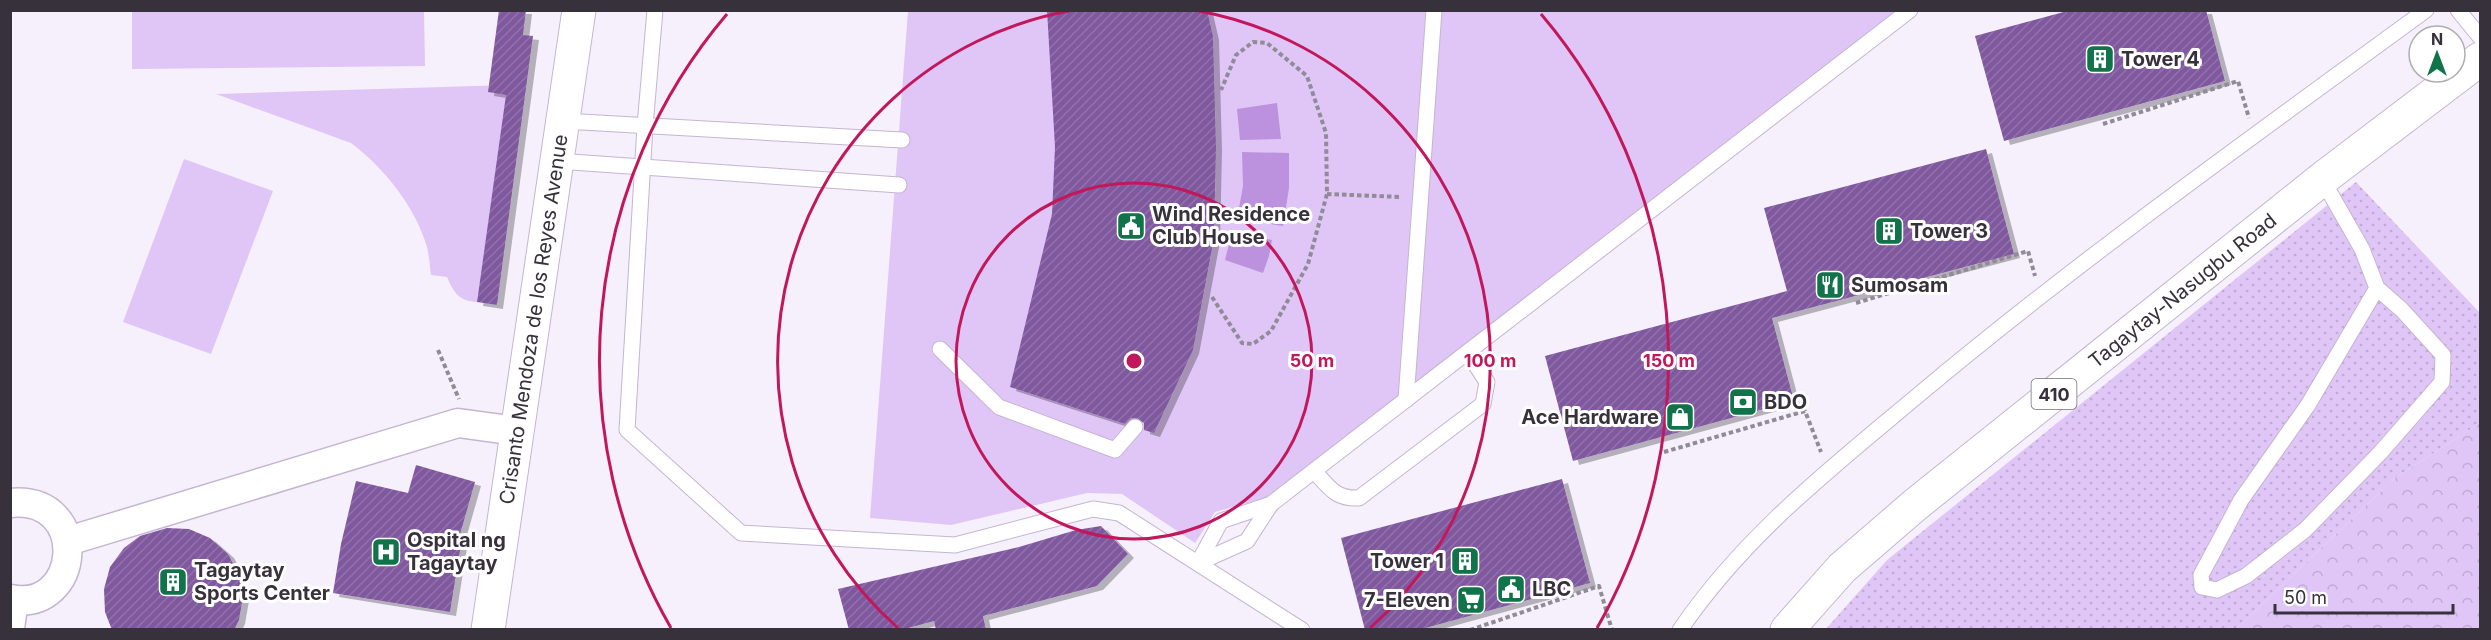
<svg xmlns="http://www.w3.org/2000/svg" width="2491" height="640" font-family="Inter,sans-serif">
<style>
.grass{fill:url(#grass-dots)}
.forest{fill:url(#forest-crowns)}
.park{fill:#dfc6f6}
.water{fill:#bc92de}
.building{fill:url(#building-hatch);filter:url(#shadow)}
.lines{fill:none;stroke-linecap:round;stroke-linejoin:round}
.service-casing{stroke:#c4b5d2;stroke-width:17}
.minor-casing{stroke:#c4b5d2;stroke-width:31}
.secondary-casing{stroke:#c4b5d2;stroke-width:35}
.primary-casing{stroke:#c4b5d2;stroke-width:35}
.path{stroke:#918b97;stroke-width:4;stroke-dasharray:4.5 3;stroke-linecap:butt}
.service{stroke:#fff;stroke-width:15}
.minor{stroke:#fff;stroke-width:28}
.secondary{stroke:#fff;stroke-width:33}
.primary{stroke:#fff;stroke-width:33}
.ring{fill:none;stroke:#c2185b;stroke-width:3}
.labels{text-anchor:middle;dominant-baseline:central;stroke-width:6;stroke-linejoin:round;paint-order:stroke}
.shield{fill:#fff;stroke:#736f76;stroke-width:1.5}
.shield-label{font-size:18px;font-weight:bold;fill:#37313c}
.poi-label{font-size:20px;font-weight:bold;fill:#37313c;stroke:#fff;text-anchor:start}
.street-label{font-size:20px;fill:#37313c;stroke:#fff}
.centre{fill:#c2185b;stroke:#fff;stroke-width:3}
.ring-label{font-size:18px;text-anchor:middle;font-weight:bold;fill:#c2185b;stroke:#fff;stroke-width:6;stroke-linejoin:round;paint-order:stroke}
</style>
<defs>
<pattern id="grass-dots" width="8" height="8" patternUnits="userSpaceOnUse" patternTransform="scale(1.5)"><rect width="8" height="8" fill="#dfc6f6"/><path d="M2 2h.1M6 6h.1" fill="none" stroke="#c0abd4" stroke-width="1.8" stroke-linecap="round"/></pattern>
<pattern id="forest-crowns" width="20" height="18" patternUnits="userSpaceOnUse" patternTransform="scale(1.5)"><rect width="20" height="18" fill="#dfc6f6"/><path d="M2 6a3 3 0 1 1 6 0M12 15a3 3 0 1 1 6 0" fill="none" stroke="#c0abd4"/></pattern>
<pattern id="building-hatch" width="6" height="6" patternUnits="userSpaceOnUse" patternTransform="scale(1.5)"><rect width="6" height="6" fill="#80589f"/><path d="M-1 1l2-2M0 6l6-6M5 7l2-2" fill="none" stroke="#9172a8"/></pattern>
<filter id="shadow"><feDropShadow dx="6" dy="4" stdDeviation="0" flood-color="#0004"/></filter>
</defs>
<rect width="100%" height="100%" fill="#f6f0fc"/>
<polygon class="grass" points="2356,182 2480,313 2480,423 2395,478 2236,629 1825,630 1887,560"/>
<polygon class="forest" points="2480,423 2480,629 2236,629 2395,478"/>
<g class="park">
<polygon points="132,11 424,11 425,66 132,69"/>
<polygon points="908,11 1910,11 1287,492 1215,512 1195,543 1122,494 1087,493 951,525 870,518"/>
<path d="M508,85L477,302C459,301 454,293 447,277L431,275C430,266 429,256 427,247C415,206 384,168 351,143L216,94Z"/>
<polygon points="184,159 273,191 211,354 123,322"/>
</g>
<g class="water">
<polygon points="1277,103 1281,139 1240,140 1237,109"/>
<polygon points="1242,152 1289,153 1289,188 1283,226 1237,219 1243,186"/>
<polygon points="1232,232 1272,240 1269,256 1263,273 1225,260"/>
</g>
<g class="building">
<polygon points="499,10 526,10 523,35 533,36 497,305 477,302 506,95 488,92"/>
<polygon points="1047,10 1207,10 1213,36 1216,147 1214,238 1193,350 1154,433 1144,430 1144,423 1137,418 1131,418 1125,424 1010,387 1052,214 1055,147"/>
<polygon points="2071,10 2206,10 2225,81 2004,141 1975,36"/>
<polygon points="1986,149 2014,254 1772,318 1794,401 1573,461 1545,356 1787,291 1764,208"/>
<polygon points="416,465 475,482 459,538 462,538 450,612 333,593 341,544 356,481 408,493"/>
<polygon points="1562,479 1590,583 1418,630 1365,630 1341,538"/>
<polygon points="1101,526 1128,554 1097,586 983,616 986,630 936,630 934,621 901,630 849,630 838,589 1019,547 1076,530"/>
<polygon points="167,528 189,529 210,538 228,554 239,574 243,597 239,620 234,630 112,630 105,612 104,589 110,567 124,548 140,536"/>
</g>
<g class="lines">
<g class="service-casing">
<g id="service">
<polyline points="655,10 645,126 627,430 741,533 955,545 1093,509 1119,513 1302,630"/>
<polyline points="2458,10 2480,37"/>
<polyline points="563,121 902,140"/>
<polyline points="557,161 899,185"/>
<polyline points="2322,179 2362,249 2377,288 2402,310 2443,355 2442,382 2380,453 2305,530 2246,576 2217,590 2202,587 2201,575 2241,500 2308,405 2377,288"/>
<polyline points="940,349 999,407 1115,450 1135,427"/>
<polyline points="1406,400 1434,10"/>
<path d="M1314,471C1330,488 1335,499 1359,498L1483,404L1487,382L1468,353"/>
<polyline points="1198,563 1221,521 1271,504 1910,10"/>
<polyline points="1198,563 1247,541 1271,504"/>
<path d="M1680,630C1744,536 1830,469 1916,397C2079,260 2254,136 2426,10"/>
</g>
</g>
<g class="minor-casing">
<g id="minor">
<path d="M10,503C92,495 81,614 10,599"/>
<polyline points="68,541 458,423 516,431"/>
<polyline points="10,628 14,600"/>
</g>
</g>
<g class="secondary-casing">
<g id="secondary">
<path id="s1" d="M488,630L579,10"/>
</g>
</g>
<g class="primary-casing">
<g id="primary">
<path id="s2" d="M1787,630L1842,568L1915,505L2322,179L2480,59"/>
</g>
</g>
<g class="path">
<polyline points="2103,124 2238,81 2249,118"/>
<polyline points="1327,194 1401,197"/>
<polyline points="1212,297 1242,343 1253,344 1271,331 1308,264 1327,194 1326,133 1307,76 1267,43 1253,42 1236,55 1221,90"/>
<polyline points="1856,303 2028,251 2035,276"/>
<polyline points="438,350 459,399"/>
<polyline points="1664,452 1805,411 1821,452"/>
<polyline points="1470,630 1599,586 1612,630"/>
</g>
<use href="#service" class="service"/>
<use href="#minor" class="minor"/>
<use href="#secondary" class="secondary"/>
<use href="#primary" class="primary"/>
</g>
<g class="ring">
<circle cx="1134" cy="361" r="178"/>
<path d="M898 628A356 356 0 0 1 1069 11M1199 11A356 356 0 0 1 1370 628"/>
<path d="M671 628A535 535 0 0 1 727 14M1541 14A535 535 0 0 1 1597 628"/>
</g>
<defs>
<g id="building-square" transform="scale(1.5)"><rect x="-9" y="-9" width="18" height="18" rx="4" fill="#11734a" stroke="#fff"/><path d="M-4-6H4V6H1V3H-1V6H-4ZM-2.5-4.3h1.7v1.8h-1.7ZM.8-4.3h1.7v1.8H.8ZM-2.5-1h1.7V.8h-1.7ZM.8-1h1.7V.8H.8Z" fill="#fff"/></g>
<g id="civic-square" transform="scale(1.5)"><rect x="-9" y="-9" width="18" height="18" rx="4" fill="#11734a" stroke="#fff"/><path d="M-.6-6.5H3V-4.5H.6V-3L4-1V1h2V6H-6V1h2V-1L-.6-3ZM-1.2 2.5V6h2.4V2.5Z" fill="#fff"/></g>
<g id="restaurant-square" transform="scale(1.5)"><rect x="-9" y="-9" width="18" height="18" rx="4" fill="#11734a" stroke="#fff"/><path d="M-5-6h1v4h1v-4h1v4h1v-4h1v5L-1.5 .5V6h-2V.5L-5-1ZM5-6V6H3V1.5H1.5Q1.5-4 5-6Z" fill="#fff"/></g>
<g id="bank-square" transform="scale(1.5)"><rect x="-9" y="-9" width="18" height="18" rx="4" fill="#11734a" stroke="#fff"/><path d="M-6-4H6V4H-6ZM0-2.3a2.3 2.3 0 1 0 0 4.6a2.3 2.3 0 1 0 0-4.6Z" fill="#fff"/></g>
<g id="shop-square" transform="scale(1.5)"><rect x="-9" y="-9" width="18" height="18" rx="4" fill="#11734a" stroke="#fff"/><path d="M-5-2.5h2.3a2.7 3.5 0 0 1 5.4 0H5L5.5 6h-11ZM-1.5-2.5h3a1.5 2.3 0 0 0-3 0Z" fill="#fff"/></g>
<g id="hospital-square" transform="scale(1.5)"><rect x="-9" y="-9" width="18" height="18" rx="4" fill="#11734a" stroke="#fff"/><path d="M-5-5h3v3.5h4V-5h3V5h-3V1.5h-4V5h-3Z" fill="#fff"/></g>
<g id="supermarket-square" transform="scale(1.5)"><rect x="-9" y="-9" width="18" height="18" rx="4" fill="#11734a" stroke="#fff"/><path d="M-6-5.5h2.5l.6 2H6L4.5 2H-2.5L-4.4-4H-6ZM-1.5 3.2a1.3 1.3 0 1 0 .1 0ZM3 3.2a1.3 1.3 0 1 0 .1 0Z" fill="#fff"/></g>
</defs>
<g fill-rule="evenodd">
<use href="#building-square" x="2100" y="59"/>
<use href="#civic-square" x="1131" y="226"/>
<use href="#building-square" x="1889" y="231"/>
<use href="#restaurant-square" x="1830" y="285"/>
<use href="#bank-square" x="1743" y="402"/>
<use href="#shop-square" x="1680" y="417"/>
<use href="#hospital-square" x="386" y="552"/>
<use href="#building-square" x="1465" y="561"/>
<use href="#building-square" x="173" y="582"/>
<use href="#civic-square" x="1511" y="589"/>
<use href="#supermarket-square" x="1471" y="600"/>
</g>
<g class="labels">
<rect class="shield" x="2031.5" y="379" width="45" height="30" rx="4.5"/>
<g class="shield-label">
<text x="2054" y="394">410</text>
</g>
<g class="poi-label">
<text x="2121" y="59">Tower 4</text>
<text x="1152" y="214">Wind Residence<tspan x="1152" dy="23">Club House</tspan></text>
<text x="1910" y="231">Tower 3</text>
<text x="1851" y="285">Sumosam</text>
<text x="1764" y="402">BDO</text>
<text x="1659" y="417" text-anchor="end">Ace Hardware</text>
<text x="407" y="540">Ospital ng<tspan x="407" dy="23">Tagaytay</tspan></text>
<text x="1444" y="561" text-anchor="end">Tower 1</text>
<text x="194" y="570">Tagaytay<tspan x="194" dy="23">Sports Center</tspan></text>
<text x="1532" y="589">LBC</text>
<text x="1450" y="600" text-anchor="end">7-Eleven</text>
</g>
<g class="street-label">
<text stroke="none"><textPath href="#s2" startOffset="522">Tagaytay-Nasugbu Road</textPath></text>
<text stroke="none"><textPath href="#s1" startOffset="314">Crisanto Mendoza de los Reyes Avenue</textPath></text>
</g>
</g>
<circle cx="1134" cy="361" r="9" class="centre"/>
<g class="ring-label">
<text x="1312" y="367">50 m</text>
<text x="1490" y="367">100 m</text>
<text x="1669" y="367">150 m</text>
</g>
<rect width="2491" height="640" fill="none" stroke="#37313c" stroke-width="24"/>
<g transform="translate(2437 54)"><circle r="28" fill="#ffffff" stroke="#afadb1" stroke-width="1.5"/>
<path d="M0-4.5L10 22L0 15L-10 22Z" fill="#11734a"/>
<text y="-9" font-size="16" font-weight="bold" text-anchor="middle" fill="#37313c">N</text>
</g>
<path d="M2275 604v9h178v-9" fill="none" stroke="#37313c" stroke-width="3"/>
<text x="2284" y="604" font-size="18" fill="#37313c" stroke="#ffffff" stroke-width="4.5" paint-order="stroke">50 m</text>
</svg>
